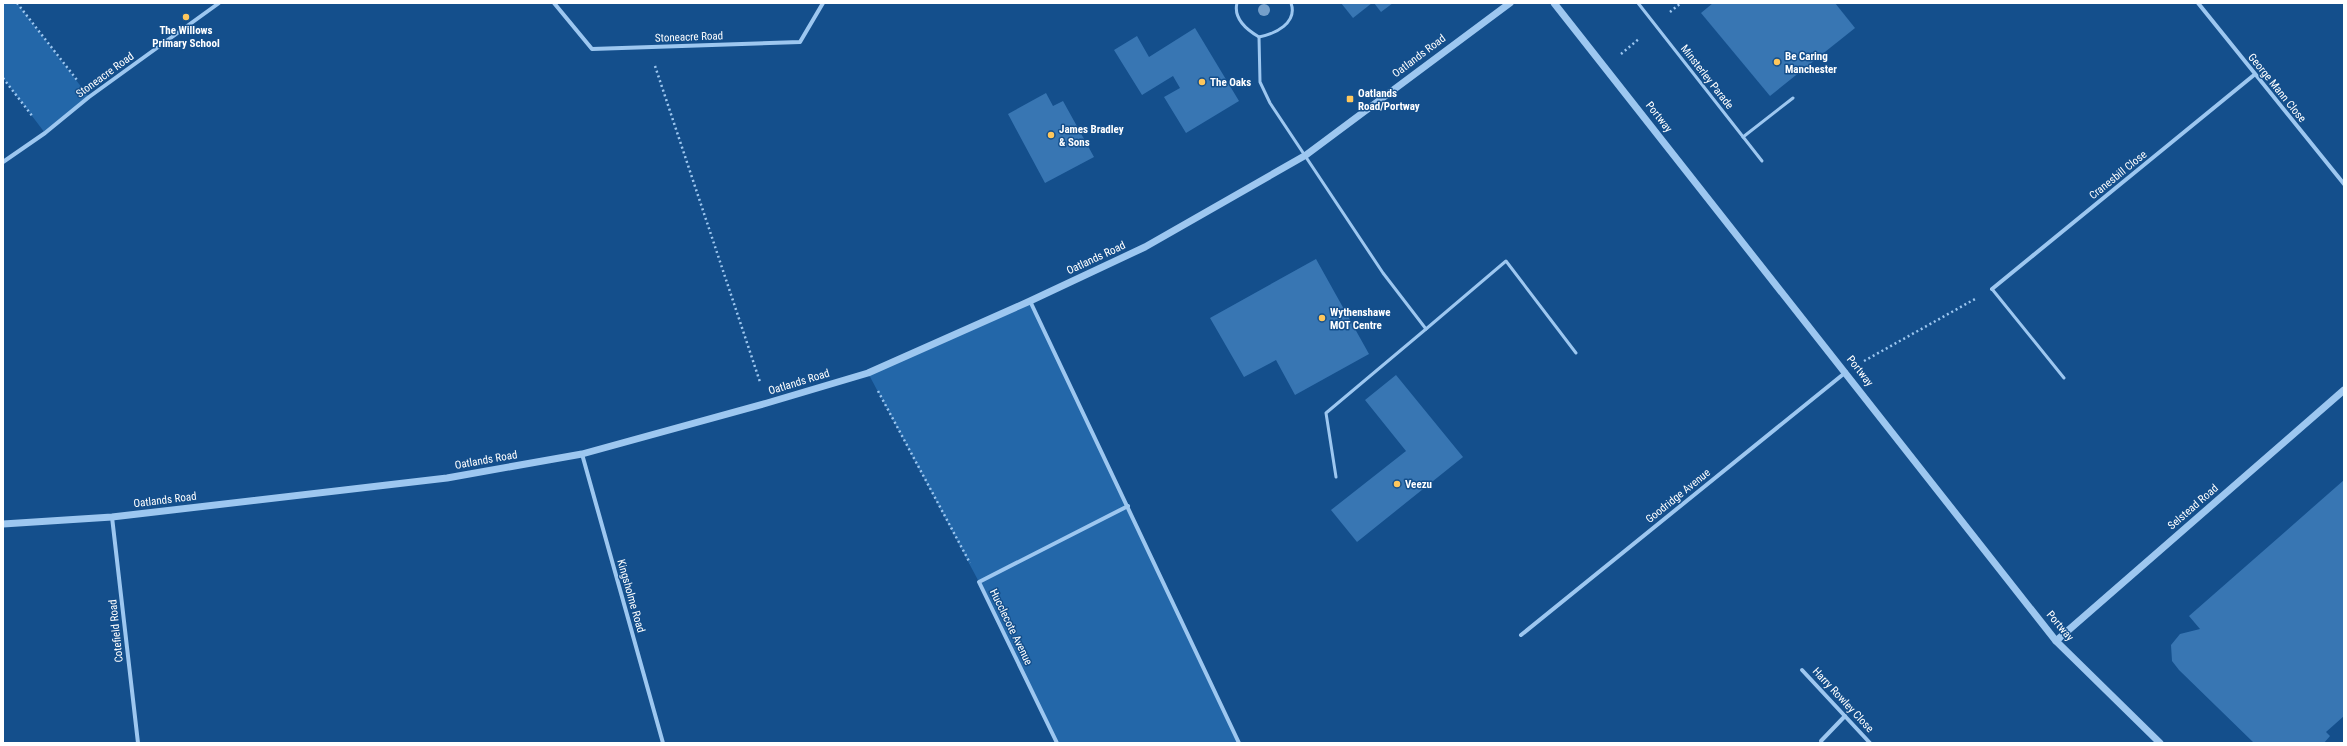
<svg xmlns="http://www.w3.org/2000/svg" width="2347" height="746" font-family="'Roboto Condensed',sans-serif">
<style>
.green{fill:#2367a9}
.building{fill:#3876b3}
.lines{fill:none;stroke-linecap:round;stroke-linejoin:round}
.path{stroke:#9dc7f0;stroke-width:2.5;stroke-dasharray:2 3;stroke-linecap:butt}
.service{stroke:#9dc7f0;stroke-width:3}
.minor{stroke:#9dc7f0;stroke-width:4}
.tertiary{stroke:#9dc7f0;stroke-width:7}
.tree{fill:#759fca}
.poi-dot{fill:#ffc75c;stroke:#144f8c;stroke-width:1.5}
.labels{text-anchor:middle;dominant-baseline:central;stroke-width:3;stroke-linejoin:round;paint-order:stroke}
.poi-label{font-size:11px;font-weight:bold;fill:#fff;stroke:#144f8c;text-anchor:start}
.street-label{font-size:11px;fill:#fff;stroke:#144f8c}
</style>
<rect width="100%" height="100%" fill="#144f8c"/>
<g class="green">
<polygon points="3,3 17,3 89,97 45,133 3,78"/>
<polygon points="1030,301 1239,743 1057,743 979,582 868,373"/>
</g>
<g class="building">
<polygon points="1341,3 1372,3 1353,18"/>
<polygon points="1374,3 1393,3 1381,12"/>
<polygon points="1713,3 1835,3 1855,28 1770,96 1701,13"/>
<polygon points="1195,28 1239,101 1186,133 1164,97 1180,88 1173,76 1142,95 1114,50 1137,36 1149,57"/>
<polygon points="1046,93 1053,106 1063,101 1094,157 1045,183 1008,114"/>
<polygon points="1316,259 1369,354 1295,395 1276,360 1244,377 1210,318"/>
<polygon points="1396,375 1463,457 1357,542 1331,510 1406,451 1365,400"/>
<polygon points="2344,480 2344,716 2326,732 2330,736 2324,743 2254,743 2179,670 2172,661 2171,645 2180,634 2200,629 2189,616"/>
</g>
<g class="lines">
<g class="path">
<polyline points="17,3 77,80"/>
<polyline points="1670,12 1681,3"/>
<polyline points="1621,54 1640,38"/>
<polyline points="655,66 760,382"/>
<polyline points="3,78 33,117"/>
<polyline points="1864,361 1975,299"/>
<polyline points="878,391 970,563"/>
</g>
<g class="service">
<path d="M1237,3C1233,19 1247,30 1259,37C1275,34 1298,23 1291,3"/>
<polyline points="1638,3 1762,161"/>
<polyline points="1259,37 1260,82 1270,103 1383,273 1426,329 1326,413 1336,477"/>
<polyline points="1743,137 1793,98"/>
<polyline points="1992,289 2064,378"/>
<polyline points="1426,329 1506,261 1576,353"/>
</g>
<g class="minor">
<polyline points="554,3 592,49 800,42 823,3"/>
<polyline points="2198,3 2344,184"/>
<polyline points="3,162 45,133 89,97 219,3"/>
<polyline points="1992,289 2254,75"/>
<polyline points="1030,301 1239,743"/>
<polyline points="582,454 663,743"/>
<polyline points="112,517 138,743"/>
<polyline points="1521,635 1846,372"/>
<polyline points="1802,670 1870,743"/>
<polyline points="1821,741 1845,716"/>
<polyline points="1057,743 979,582 1128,506"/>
</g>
<g class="tertiary">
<polyline points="1554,3 2056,641 2160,743"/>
<polyline points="3,524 112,517 447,478 582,454 767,403 868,373 1030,301 1145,247 1306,155 1510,3"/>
<polyline points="2056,641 2344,390"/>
</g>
</g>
<circle class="tree" cx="1264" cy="10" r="6"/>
<g class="poi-dot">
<circle cx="186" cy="17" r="4"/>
<circle cx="1777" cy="62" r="4"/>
<circle cx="1202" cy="82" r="4"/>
<rect x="1346" y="95" width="8" height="8" rx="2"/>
<circle cx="1051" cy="135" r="4"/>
<circle cx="1322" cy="318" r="4"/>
<circle cx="1397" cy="484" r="4"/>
</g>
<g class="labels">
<g class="poi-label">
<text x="186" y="30" text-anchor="middle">The Willows<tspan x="186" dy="13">Primary School</tspan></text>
<text x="1785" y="56">Be Caring<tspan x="1785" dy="13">Manchester</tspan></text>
<text x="1210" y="82">The Oaks</text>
<text x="1358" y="93">Oatlands<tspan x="1358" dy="13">Road/Portway</tspan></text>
<text x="1059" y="129">James Bradley<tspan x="1059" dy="13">&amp; Sons</tspan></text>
<text x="1330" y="312">Wythenshawe<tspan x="1330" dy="13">MOT Centre</tspan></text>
<text x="1405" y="484">Veezu</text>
</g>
<g class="street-label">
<text transform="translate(689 37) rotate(-2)">Stoneacre Road</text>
<text transform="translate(1419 56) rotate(-37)">Oatlands Road</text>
<text transform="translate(105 75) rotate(-36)">Stoneacre Road</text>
<text transform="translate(1707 77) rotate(52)">Minsterley Parade</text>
<text transform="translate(2277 88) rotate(51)">George Mann Close</text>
<text transform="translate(1659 117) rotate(52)">Portway</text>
<text transform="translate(2118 175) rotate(-39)">Cranesbill Close</text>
<text transform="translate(1096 258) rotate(-25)">Oatlands Road</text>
<text transform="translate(1860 371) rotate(52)">Portway</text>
<text transform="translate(799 382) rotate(-17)">Oatlands Road</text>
<text transform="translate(486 460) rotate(-10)">Oatlands Road</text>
<text transform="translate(1678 496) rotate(-39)">Goodridge Avenue</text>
<text transform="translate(165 500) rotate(-7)">Oatlands Road</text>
<text transform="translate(2193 507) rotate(-41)">Selstead Road</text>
<text transform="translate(631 596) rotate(74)">Kingsholme Road</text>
<text transform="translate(2060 626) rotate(50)">Portway</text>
<text transform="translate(1011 627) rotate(64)">Hucclecote Avenue</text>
<text transform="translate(116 631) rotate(-96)">Cotefield Road</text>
<text transform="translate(1843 700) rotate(47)">Harry Rowley Close</text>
</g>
</g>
<rect width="2347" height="746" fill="none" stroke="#ffffff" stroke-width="8"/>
</svg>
